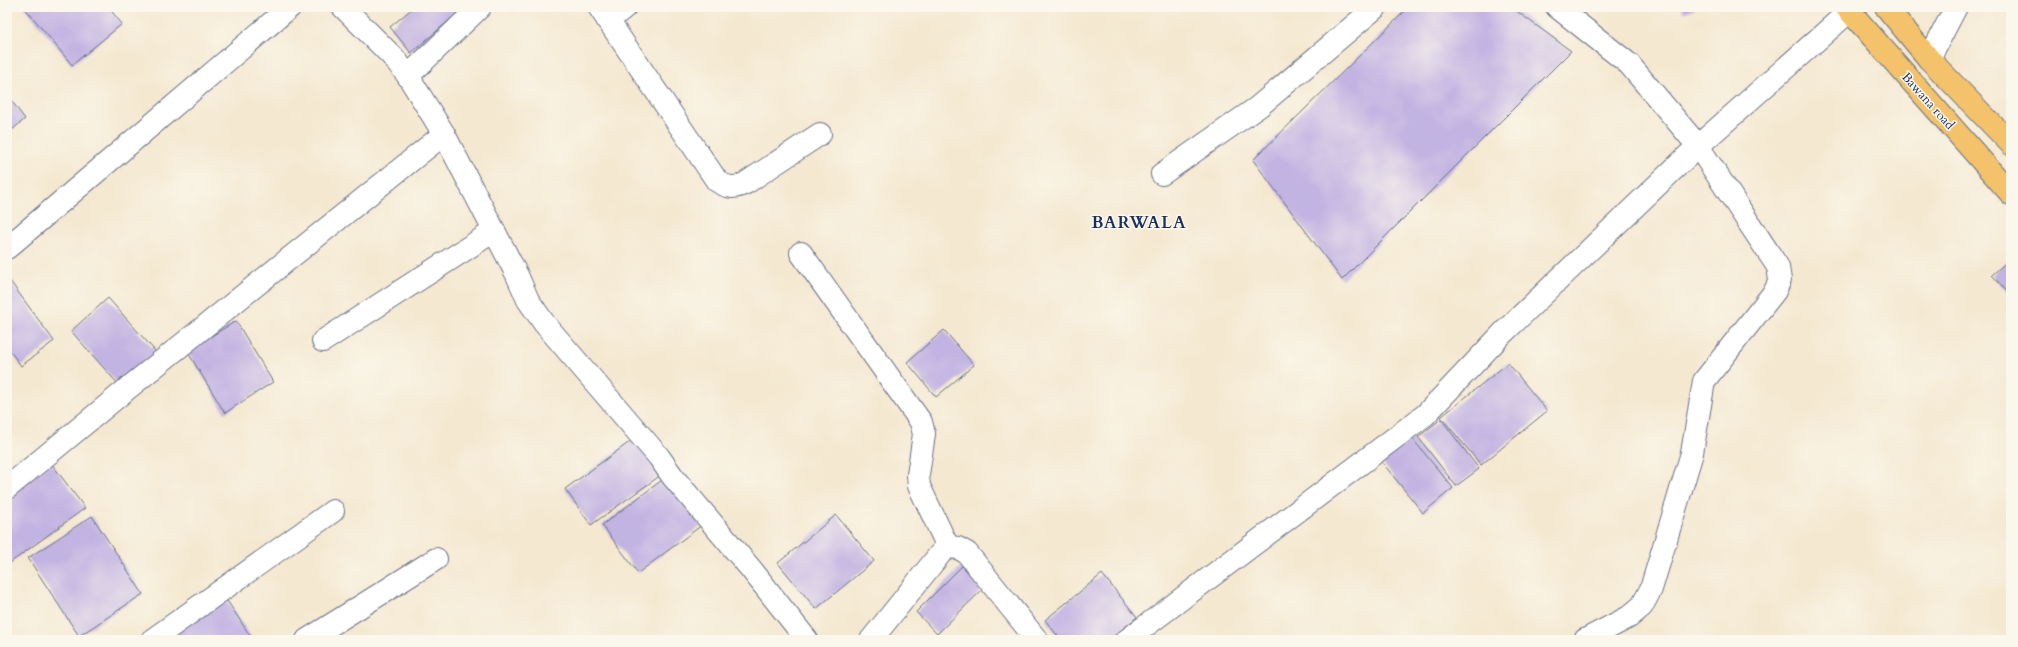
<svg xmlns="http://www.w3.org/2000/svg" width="2018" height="647" font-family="Cardo,serif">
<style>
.building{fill:#c2b4e2}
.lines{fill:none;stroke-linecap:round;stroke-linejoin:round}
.minor-casing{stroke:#677086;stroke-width:24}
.major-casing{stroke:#677086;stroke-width:24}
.minor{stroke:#fff;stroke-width:22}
.major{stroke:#f3c26a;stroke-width:22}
.labels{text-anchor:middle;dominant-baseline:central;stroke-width:3;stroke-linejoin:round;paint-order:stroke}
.street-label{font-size:13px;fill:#1b2f5e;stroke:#fbf7ec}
.district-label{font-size:17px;font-weight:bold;letter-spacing:1px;fill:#1b2f5e;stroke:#fbf7ec}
</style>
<rect width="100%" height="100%" fill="#fbf7ec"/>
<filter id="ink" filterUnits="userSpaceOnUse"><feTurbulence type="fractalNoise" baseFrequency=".025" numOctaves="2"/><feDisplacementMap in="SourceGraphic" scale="8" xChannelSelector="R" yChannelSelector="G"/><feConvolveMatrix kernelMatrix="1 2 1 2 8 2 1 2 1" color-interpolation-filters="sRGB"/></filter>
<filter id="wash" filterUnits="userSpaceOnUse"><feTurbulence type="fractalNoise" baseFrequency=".012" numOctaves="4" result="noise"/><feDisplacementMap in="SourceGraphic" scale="16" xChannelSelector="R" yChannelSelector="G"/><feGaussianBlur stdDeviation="0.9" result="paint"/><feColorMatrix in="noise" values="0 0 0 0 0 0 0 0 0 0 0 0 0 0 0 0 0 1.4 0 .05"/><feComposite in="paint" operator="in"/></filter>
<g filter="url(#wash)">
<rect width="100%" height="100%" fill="#f4e8d0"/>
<g id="blocks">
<g class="building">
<polygon points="24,7 108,7 122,24 72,65"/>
<polygon points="414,7 465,7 411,53 390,27"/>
<polygon points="1409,7 1511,7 1571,51 1342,280 1253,160"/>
<polygon points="1681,7 1699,7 1684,13"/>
<polygon points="7,95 25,119 7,134"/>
<polygon points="2011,258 2011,296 1992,275"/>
<polygon points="7,277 54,341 21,366 7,347"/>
<polygon points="108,298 156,352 119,385 71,331"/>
<polygon points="236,321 273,382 225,413 187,351"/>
<polygon points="944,330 974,365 936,397 907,362"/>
<polygon points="1508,363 1547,411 1481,465 1441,417"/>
<polygon points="1441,419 1479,469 1456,486 1418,437"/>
<polygon points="1411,437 1453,488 1423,513 1381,461"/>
<polygon points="635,438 661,475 591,525 565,489"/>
<polygon points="51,463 85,508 7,565 7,496"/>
<polygon points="666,477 702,525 638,573 602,525"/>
<polygon points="836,515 874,561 816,609 778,563"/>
<polygon points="92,516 143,594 79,636 28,558"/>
<polygon points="962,566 984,588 937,634 916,612"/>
<polygon points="1102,574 1137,617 1109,640 1061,640 1045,620"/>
<polygon points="226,599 253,640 163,640"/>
</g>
</g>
</g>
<g filter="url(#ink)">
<use href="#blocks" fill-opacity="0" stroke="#677086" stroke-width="1"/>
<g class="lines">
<g class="minor-casing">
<g id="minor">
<polyline points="343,7 394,58 408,76 444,134 517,275 528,300 544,323 659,457 673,477 751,569 807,640"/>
<path d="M599,7L717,181C728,188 734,189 746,183L820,134"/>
<polyline points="1557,7 1629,64 1698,146 1778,267 1780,280 1775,291 1704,381 1692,453 1651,589 1642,606 1629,617 1585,640"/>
<polyline points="608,21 625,7"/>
<polyline points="1929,59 1956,7"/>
<polyline points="408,76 480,7"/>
<polyline points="1162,174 1258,107 1376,7"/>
<polyline points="7,248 290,7"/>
<polyline points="801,253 921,422 924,434 918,475 919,486 948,547"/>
<polyline points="323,341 494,231"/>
<polyline points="7,488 127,389 444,134"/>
<polyline points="152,640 333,511"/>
<polyline points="307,640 436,559"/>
<polyline points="871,640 940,554 948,547 958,548 967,553 1037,640"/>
<polyline points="1127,640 1425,415 1503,333 1698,146 1854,7"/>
</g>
</g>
<g class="major-casing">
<g id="major">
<polyline points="1846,7 2011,194"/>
<polyline points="1886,7 1929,59 2011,144"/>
</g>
</g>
<use href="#minor" class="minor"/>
<use href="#major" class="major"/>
</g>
</g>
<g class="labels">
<g class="street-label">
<text transform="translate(1928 101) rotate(48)">Bawana road</text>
</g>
<g class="district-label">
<text x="1139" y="222">BARWALA</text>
</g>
</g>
<rect width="2018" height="647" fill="none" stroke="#fbf7ec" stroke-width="24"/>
</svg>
